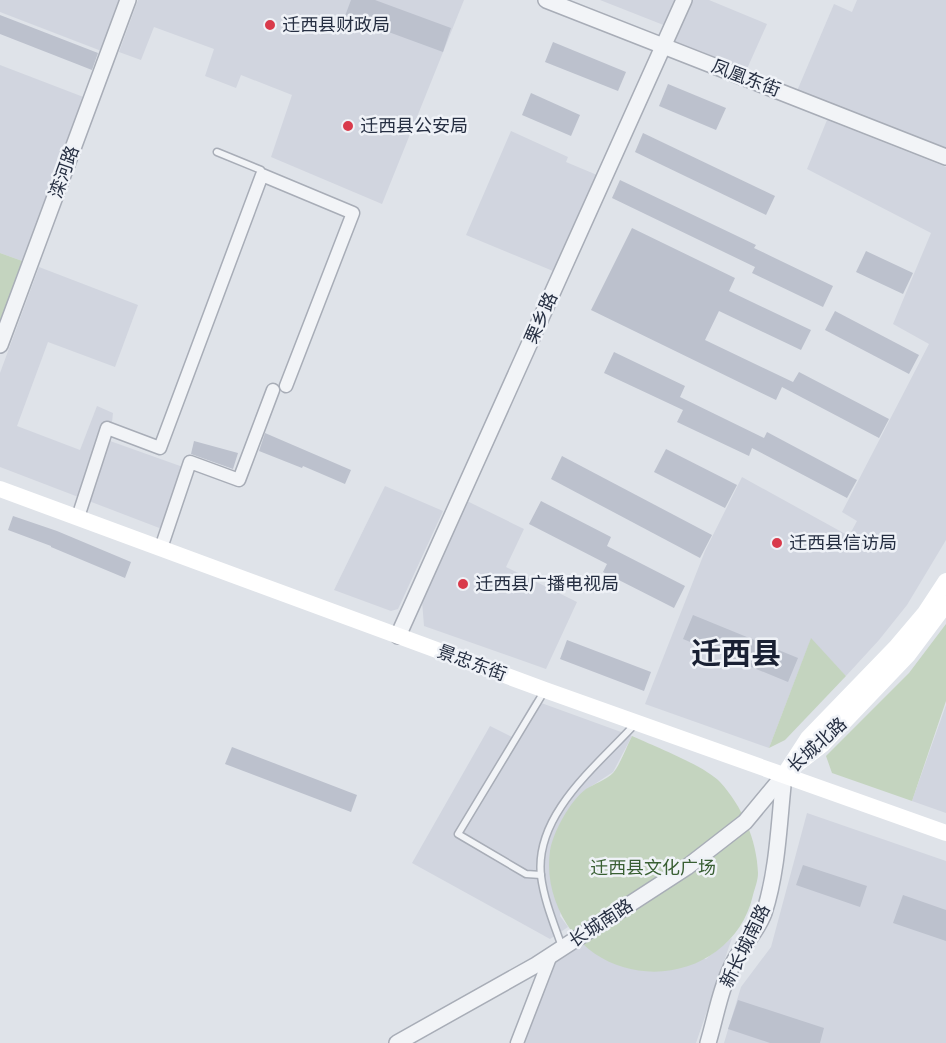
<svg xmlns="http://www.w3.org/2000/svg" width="946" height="1043" font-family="'DM Sans','Noto Sans SC',sans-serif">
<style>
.built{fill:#d1d5df}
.green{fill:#c4d4bf}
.building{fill:#bcc1cd}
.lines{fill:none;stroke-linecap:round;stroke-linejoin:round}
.service-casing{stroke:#a8adb7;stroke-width:9}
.minor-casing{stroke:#a8adb7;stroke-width:15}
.tertiary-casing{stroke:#a8adb7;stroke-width:18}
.service{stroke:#f2f4f7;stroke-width:6}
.minor{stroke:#f2f4f7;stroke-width:12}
.tertiary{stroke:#f2f4f7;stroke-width:15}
.secondary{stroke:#fff;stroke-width:16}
.poi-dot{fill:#d93a4b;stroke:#eff2f7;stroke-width:2}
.labels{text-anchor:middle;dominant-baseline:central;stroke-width:5;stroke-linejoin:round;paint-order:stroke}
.poi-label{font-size:18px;fill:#262f42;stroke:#eff2f7;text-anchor:start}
.street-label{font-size:18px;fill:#262f42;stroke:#eff2f7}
.park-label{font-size:18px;fill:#395f33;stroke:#eff2f7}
.town-label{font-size:30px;font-weight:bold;fill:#192033;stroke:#eff2f7}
</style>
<rect width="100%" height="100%" fill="#dfe3e9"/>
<g class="built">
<polygon points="0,0 123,0 104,52 0,12"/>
<polygon points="138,0 464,0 382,204 271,157 292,95 241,75 236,88 205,76 214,49 154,27 141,60 119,52"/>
<polygon points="600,0 677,0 666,26"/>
<polygon points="692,0 709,0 767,24 746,71 674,42"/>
<polygon points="857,0 946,0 946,151 797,91 834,4 852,12"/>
<polygon points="0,65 86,98 25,262 0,253"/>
<polygon points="827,120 946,167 946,540 907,605 879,640 846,676 811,639 769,748 645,704 705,551 742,477 849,536 857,521 842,512 929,344 893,324 931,233 807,169"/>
<polygon points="511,131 568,157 566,162 597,175 553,271 466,235"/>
<polygon points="39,267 138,305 115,367 48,342 17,426 80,450 97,406 113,413 110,441 183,467 162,529 0,467 0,373"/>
<polygon points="385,486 443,511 398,609 391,611 334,590"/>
<polygon points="467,501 524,529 506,567 577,602 546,669 424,626 422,601"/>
<polygon points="533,700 632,736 613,772 584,791 560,916 568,927 550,939 412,863 490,726 512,737"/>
<polygon points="946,705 946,813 912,801"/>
<polygon points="807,813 946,861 946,1043 724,1043 741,987 771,947"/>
<polygon points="732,938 696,1043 523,1043 554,960 580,943 706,959"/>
</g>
<g class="green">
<polygon points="0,253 25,262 0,328"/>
<polygon points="946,624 946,701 912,801 832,773 826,756 909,673"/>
<polygon points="811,638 846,676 785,740 769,748"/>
<path d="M632,736C654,746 705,766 720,782C742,806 757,840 758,873C758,880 755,888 753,895C740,953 679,984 623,967C603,961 585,949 572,932C555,908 546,881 550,851C553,832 570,801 586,789C594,784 606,780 613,773C620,765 627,746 632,736Z"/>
</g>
<g class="building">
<polygon points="351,0 375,0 451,28 443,52 345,16"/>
<polygon points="0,15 98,53 92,70 0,34"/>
<polygon points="553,42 626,72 618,91 545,62"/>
<polygon points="668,84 726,108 716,130 659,106"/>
<polygon points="531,93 580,115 571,136 522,115"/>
<polygon points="643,133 775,196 766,215 635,152"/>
<polygon points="620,180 756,245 754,248 833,286 823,307 752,273 755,267 612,198"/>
<polygon points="632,228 735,278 729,291 811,330 801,350 719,311 705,340 793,382 799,372 889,419 879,438 782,387 776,400 591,310"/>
<polygon points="866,251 913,273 903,294 856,272"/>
<polygon points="835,311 919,355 909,374 825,330"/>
<polygon points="614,352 685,386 680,397 764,438 767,432 857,480 847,498 752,448 749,456 677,422 683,410 604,373"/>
<polygon points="265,433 351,470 345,484 303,466 302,468 259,451"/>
<polygon points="194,441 238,453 233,469 191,454"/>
<polygon points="666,449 737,485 725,508 654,472"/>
<polygon points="562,456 712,535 700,558 551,479"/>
<polygon points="541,501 611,537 607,546 685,586 674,608 603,572 607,564 529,524"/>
<polygon points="13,516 57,531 131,562 125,578 51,547 51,546 8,530"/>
<polygon points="693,615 798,658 788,682 683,639"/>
<polygon points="567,640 651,672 644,691 560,659"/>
<polygon points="232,747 357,795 351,812 225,764"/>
<polygon points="803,865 867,886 860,907 796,885"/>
<polygon points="903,895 946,910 946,941 893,923"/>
<polygon points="738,1000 824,1028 820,1043 770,1043 728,1029"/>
</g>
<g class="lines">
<g class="service-casing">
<g id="service">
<polyline points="217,152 261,170 262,175"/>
<polyline points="541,875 526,874 458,834 545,690"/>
<path d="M562,947C554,924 544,900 541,876C534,814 598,765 636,723"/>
</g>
</g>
<g class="minor-casing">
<g id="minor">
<polyline points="78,517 107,428 160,448 262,175 353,213 286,386"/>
<polyline points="161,548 190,462 239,480 273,390"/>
<polyline points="517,1043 551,955"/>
</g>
</g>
<g class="tertiary-casing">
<g id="tertiary">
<polyline points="546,0 946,157"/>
<polyline points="0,345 128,0"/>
<polyline points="398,636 684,0"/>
<polyline points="397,1043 536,965 687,867 745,822 784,775"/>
<path d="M708,1043C716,1016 721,985 735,960C744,943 757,932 764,913C778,870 779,821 784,776"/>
</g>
</g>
<use href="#service" class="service"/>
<use href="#minor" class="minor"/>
<use href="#tertiary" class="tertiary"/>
<g class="secondary">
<polyline points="0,489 545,690 946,833"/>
<polyline points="796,765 822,745 908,655 946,604"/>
<polyline points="784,775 808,738 897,646 925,613 946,581"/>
</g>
</g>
<g class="poi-dot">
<circle cx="270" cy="25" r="6"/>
<circle cx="348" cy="126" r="6"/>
<circle cx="777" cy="543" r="6"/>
<circle cx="463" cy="584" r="6"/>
</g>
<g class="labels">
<g class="poi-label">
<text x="282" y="25">迁西县财政局</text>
<text x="360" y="126">迁西县公安局</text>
<text x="789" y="543">迁西县信访局</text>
<text x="475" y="584">迁西县广播电视局</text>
</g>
<g class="street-label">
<text transform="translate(746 78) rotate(21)">凤凰东街</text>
<text transform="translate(64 172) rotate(-70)">滦河路</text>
<text transform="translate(541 318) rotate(-66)">栗乡路</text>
<text transform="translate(472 663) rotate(20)">景忠东街</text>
<text transform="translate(817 745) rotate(-42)">长城北路</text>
<text transform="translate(601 923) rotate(-33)">长城南路</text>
<text transform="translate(745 946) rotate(-64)">新长城南路</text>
</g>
<g class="park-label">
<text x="653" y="868">迁西县文化广场</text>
</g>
<g class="town-label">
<text x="736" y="653">迁西县</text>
</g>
</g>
</svg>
